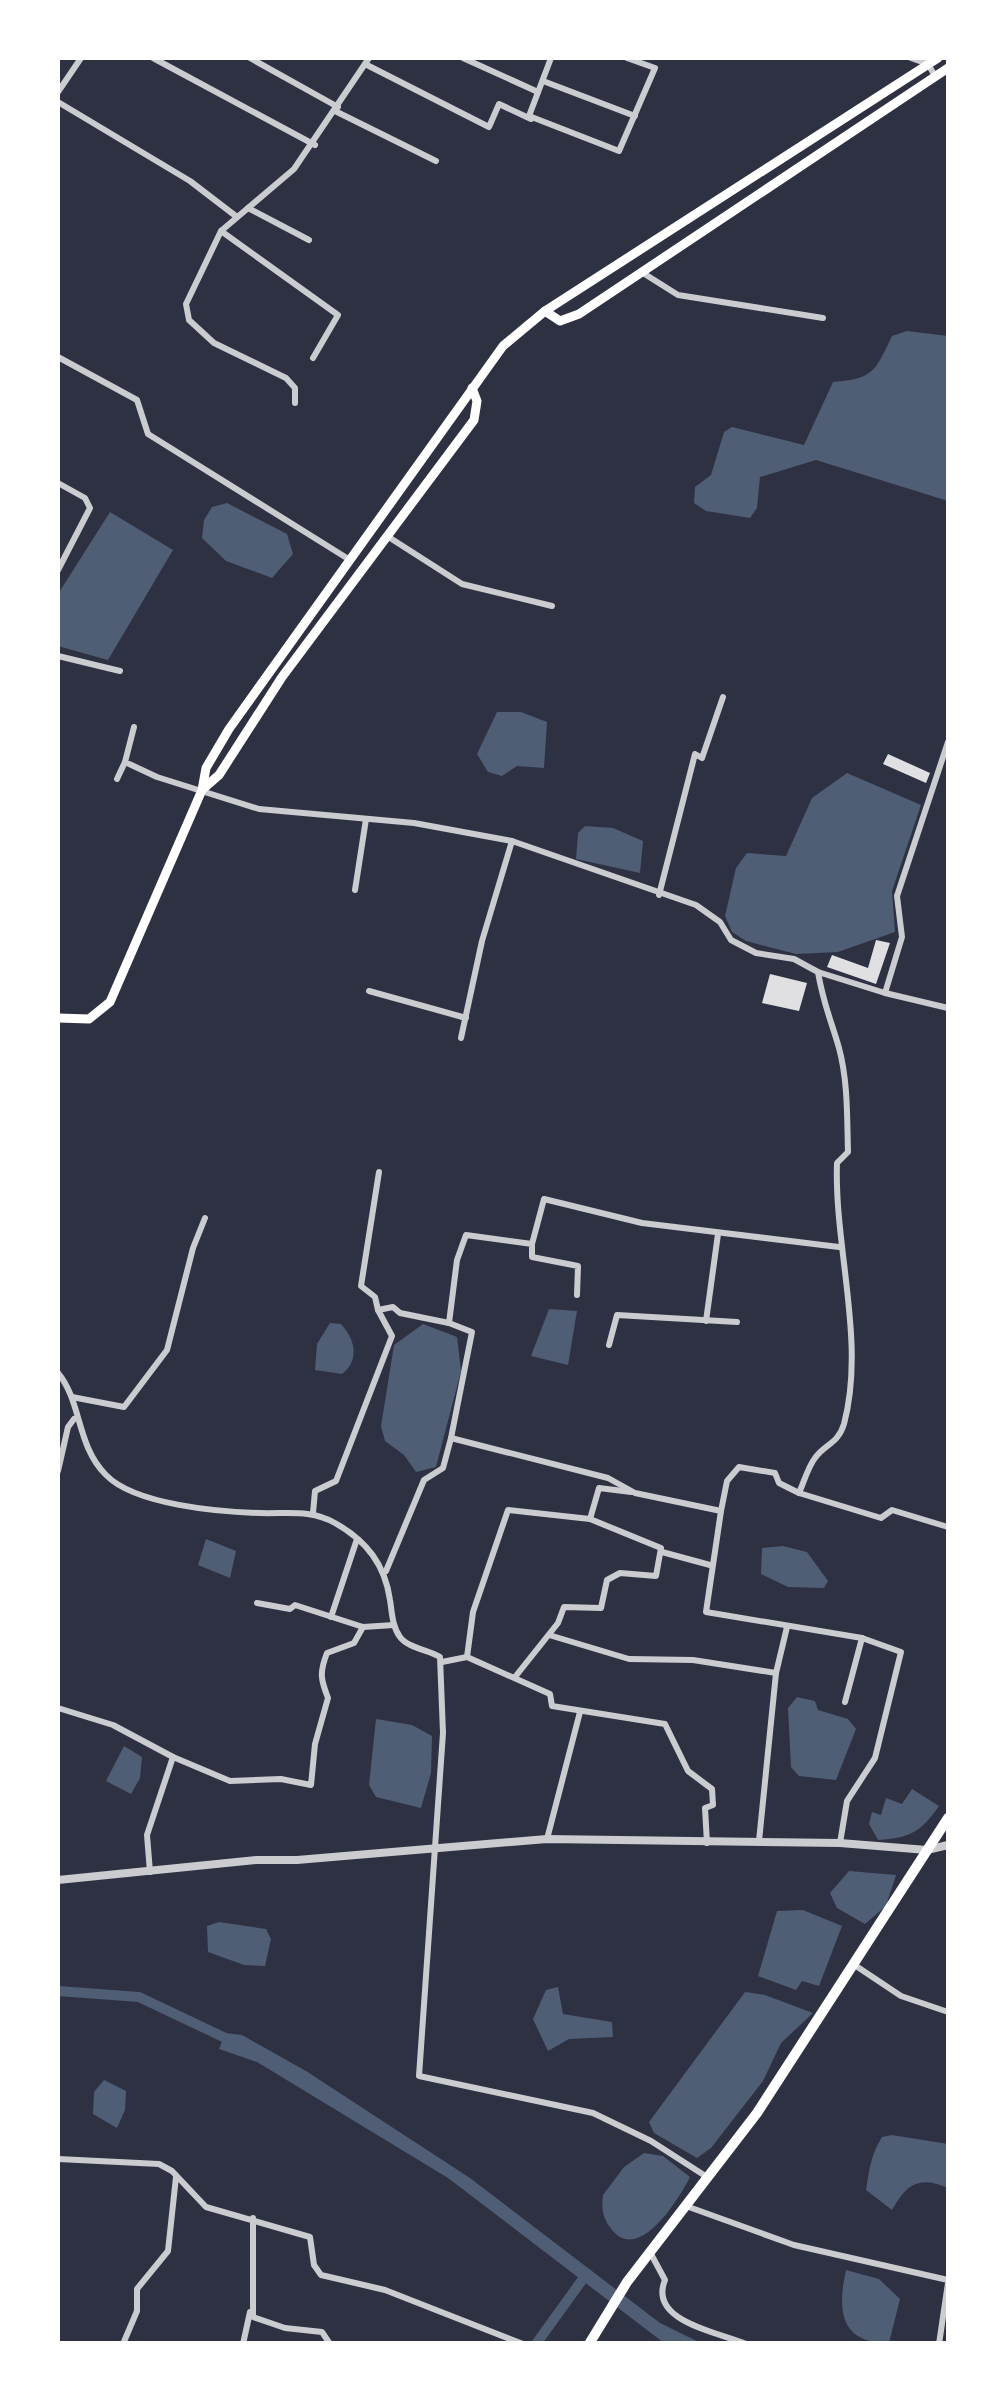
<svg xmlns="http://www.w3.org/2000/svg" width="1006" height="2401" font-family="'Exo 2',sans-serif">
<style>
.water{fill:#4f5d75}
.lines{fill:none;stroke-linecap:round;stroke-linejoin:round}
.canal{stroke:#4f5d75;stroke-width:10}
.building{fill:#e0e0e3}
.minor{stroke:#caccd0;stroke-width:6}
.tertiary{stroke:#caccd0;stroke-width:8}
.secondary{stroke:#fff;stroke-width:9}
.primary{stroke:#fff;stroke-width:10}
</style>
<rect width="100%" height="100%" fill="#2d3142"/>
<g class="water">
<path d="M907,331L948,336V501L816,460L760,477L757,508L750,518L706,511L694,503L695,487L711,475L724,432L732,427L804,445L833,382C874,379 875,371 892,336Z"/>
<polygon points="227,503 287,534 293,554 272,578 226,561 202,538 204,520 212,507"/>
<polygon points="110,512 173,550 108,660 58,646 58,594"/>
<polygon points="497,712 521,712 547,722 544,768 517,766 502,776 488,772 477,754"/>
<polygon points="847,773 921,805 892,891 895,932 838,952 796,954 746,941 732,932 725,916 736,868 747,853 786,856 812,798"/>
<polygon points="585,826 613,828 643,841 640,873 576,859 578,833"/>
<polygon points="549,1309 577,1311 568,1365 531,1356"/>
<path d="M330,1323L341,1324C355,1339 360,1360 342,1374L315,1370L317,1344Z"/>
<polygon points="423,1324 457,1337 461,1371 436,1467 416,1472 404,1455 385,1441 381,1426 394,1345"/>
<polygon points="206,1539 236,1551 230,1578 198,1565"/>
<polygon points="783,1546 807,1552 828,1581 824,1588 788,1587 761,1574 762,1548"/>
<polygon points="797,1697 815,1701 818,1710 848,1719 856,1729 836,1780 799,1776 791,1767 788,1708"/>
<polygon points="376,1719 412,1725 432,1736 431,1773 421,1808 376,1797 369,1785"/>
<polygon points="124,1746 142,1757 140,1778 131,1794 106,1781"/>
<path d="M912,1789L939,1806C921,1832 910,1838 878,1840L869,1824L872,1812L881,1815L886,1798L902,1804Z"/>
<polygon points="849,1871 896,1875 886,1906 865,1924 837,1908 830,1893"/>
<polygon points="803,1910 842,1926 819,1986 802,1981 796,1990 758,1976 777,1911"/>
<polygon points="219,1922 266,1929 271,1939 265,1966 244,1965 208,1952 207,1926"/>
<polygon points="558,1987 563,2014 612,2022 613,2037 569,2039 548,2051 533,2019 546,1990"/>
<polygon points="745,1992 765,1995 813,2013 781,2043 763,2081 711,2148 697,2158 654,2133 649,2122"/>
<polygon points="225,2033 242,2035 306,2071 470,2178 660,2323 701,2343 664,2343 448,2178 257,2062 219,2049"/>
<polygon points="104,2080 126,2091 125,2110 117,2128 93,2114 94,2092"/>
<path d="M892,2135L948,2144V2188C920,2176 907,2183 892,2210L866,2190C869,2171 871,2154 882,2137Z"/>
<path d="M644,2153L663,2156L690,2177C679,2199 640,2262 613,2231C603,2220 601,2209 603,2195L624,2167Z"/>
<path d="M846,2270L879,2279L900,2299L889,2343C840,2344 837,2310 846,2270Z"/>
</g>
<g class="lines">
<g class="canal">
<polyline points="58,1991 139,1997 236,2043"/>
<polyline points="536,2344 585,2276"/>
</g>
</g>
<g class="building">
<polygon points="888,754 930,773 926,783 883,764"/>
<polygon points="876,940 890,943 876,984 827,967 832,955 868,968"/>
<polygon points="770,974 807,983 799,1011 762,1003"/>
</g>
<g class="lines">
<g class="minor">
<polyline points="153,58 315,145"/>
<polyline points="250,58 338,107"/>
<polyline points="463,58 538,92"/>
<polyline points="551,58 529,116 619,151 655,68 627,58"/>
<polyline points="911,58 928,64 935,76"/>
<polyline points="365,64 489,127 499,104 531,119"/>
<polyline points="543,81 635,116"/>
<polyline points="58,92 81,58"/>
<polyline points="58,102 190,181 237,217"/>
<polyline points="335,111 436,161"/>
<polyline points="248,208 309,240"/>
<polyline points="221,231 338,315 313,358"/>
<polyline points="643,273 678,295 823,318"/>
<polyline points="58,357 137,400 148,434 350,560"/>
<polyline points="295,403 295,388 286,378 214,343 189,320 186,304 221,231 294,169 369,58"/>
<polyline points="58,483 85,498 90,508 58,570"/>
<polyline points="387,536 462,584 552,606"/>
<polyline points="58,656 120,671"/>
<polyline points="134,727 125,762 157,777 259,809 414,823 512,841 696,905 720,922 731,940 756,953 794,959 818,972 885,993 948,1008"/>
<polyline points="117,779 125,762"/>
<polyline points="355,890 366,819"/>
<polyline points="659,895 695,754 702,758 723,697"/>
<path d="M818,972C823,1003 831,1020 839,1048C848,1081 847,1118 848,1152L837,1163C834,1247 866,1342 844,1424C838,1444 825,1444 815,1458C808,1467 804,1482 799,1493L881,1518L892,1510L948,1527"/>
<polyline points="369,991 466,1018"/>
<polyline points="885,993 902,937 897,896 948,742"/>
<polyline points="461,1038 482,941 512,841"/>
<polyline points="532,1244 544,1199 642,1223 839,1247"/>
<polyline points="378,1310 375,1297 361,1286 379,1172"/>
<polyline points="706,1321 718,1234"/>
<polyline points="449,1323 472,1332 451,1438"/>
<polyline points="609,1345 617,1315 737,1322"/>
<path d="M58,1373C82,1402 76,1445 106,1475C135,1505 220,1512 260,1513C287,1514 311,1509 335,1523C367,1541 385,1565 390,1600C392,1612 392,1626 400,1637C408,1648 429,1650 440,1657L443,1733L419,2076L593,2113L651,2141L707,2177"/>
<polyline points="72,1397 124,1407 167,1350 193,1248 205,1218"/>
<polyline points="58,1471 68,1427 74,1419"/>
<polyline points="721,1511 727,1481 739,1467 775,1473 779,1483 799,1493"/>
<polyline points="313,1513 315,1491 336,1481 392,1336 378,1310 393,1307 400,1313 449,1323 457,1260 466,1235 532,1244 532,1257 578,1266 577,1295"/>
<polyline points="662,1552 710,1565"/>
<polyline points="386,1571 424,1480 443,1468 451,1438 608,1478 635,1493 721,1511 706,1612 862,1638 901,1652 875,1758 847,1801 840,1843"/>
<polyline points="257,1603 290,1609 295,1605 363,1627 394,1625"/>
<polyline points="331,1617 357,1539"/>
<polyline points="549,1635 629,1659 693,1660 776,1673"/>
<polyline points="467,1657 473,1612 508,1510 590,1519 599,1488 631,1492"/>
<polyline points="442,1662 467,1657 550,1694 552,1706 665,1724 688,1771 712,1789 713,1805 705,1808 707,1843"/>
<polyline points="515,1677 558,1623 564,1607 601,1608 607,1580 620,1573 656,1576 661,1548 590,1519"/>
<polyline points="845,1702 862,1638"/>
<polyline points="58,1708 113,1725 173,1757 147,1835 150,1872"/>
<path d="M173,1757L230,1781L281,1779L311,1785L315,1744L328,1698C321,1680 319,1673 327,1653L354,1643L363,1627"/>
<polyline points="547,1839 580,1712"/>
<polyline points="759,1841 776,1673 787,1627"/>
<polyline points="853,1964 901,1996 948,2012"/>
<polyline points="58,2159 159,2164 172,2171 206,2207 310,2237 314,2265 321,2275 385,2290 523,2344"/>
<polyline points="686,2206 794,2245 948,2280"/>
<polyline points="253,2218 253,2317 285,2328 322,2332 330,2344"/>
<path d="M651,2254L665,2280C648,2321 717,2332 746,2344"/>
<polyline points="123,2344 137,2311 137,2289 168,2251 176,2177"/>
<polyline points="243,2344 250,2312"/>
<polyline points="939,2344 948,2283"/>
</g>
<polyline class="tertiary" points="58,1880 257,1860 297,1860 547,1839 840,1843 927,1850 948,1845"/>
<g class="secondary">
<polyline points="545,311 560,321 579,314 948,68"/>
<polyline points="204,788 219,775 282,677 474,420 477,401 472,388"/>
<polyline points="58,1018 89,1019 110,1002 202,790 206,768 229,729 503,346 545,311 938,58"/>
</g>
<polyline class="primary" points="589,2344 627,2282 757,2113 948,1818"/>
</g>
<rect width="1006" height="2401" fill="none" stroke="#ffffff" stroke-width="120"/>
</svg>
